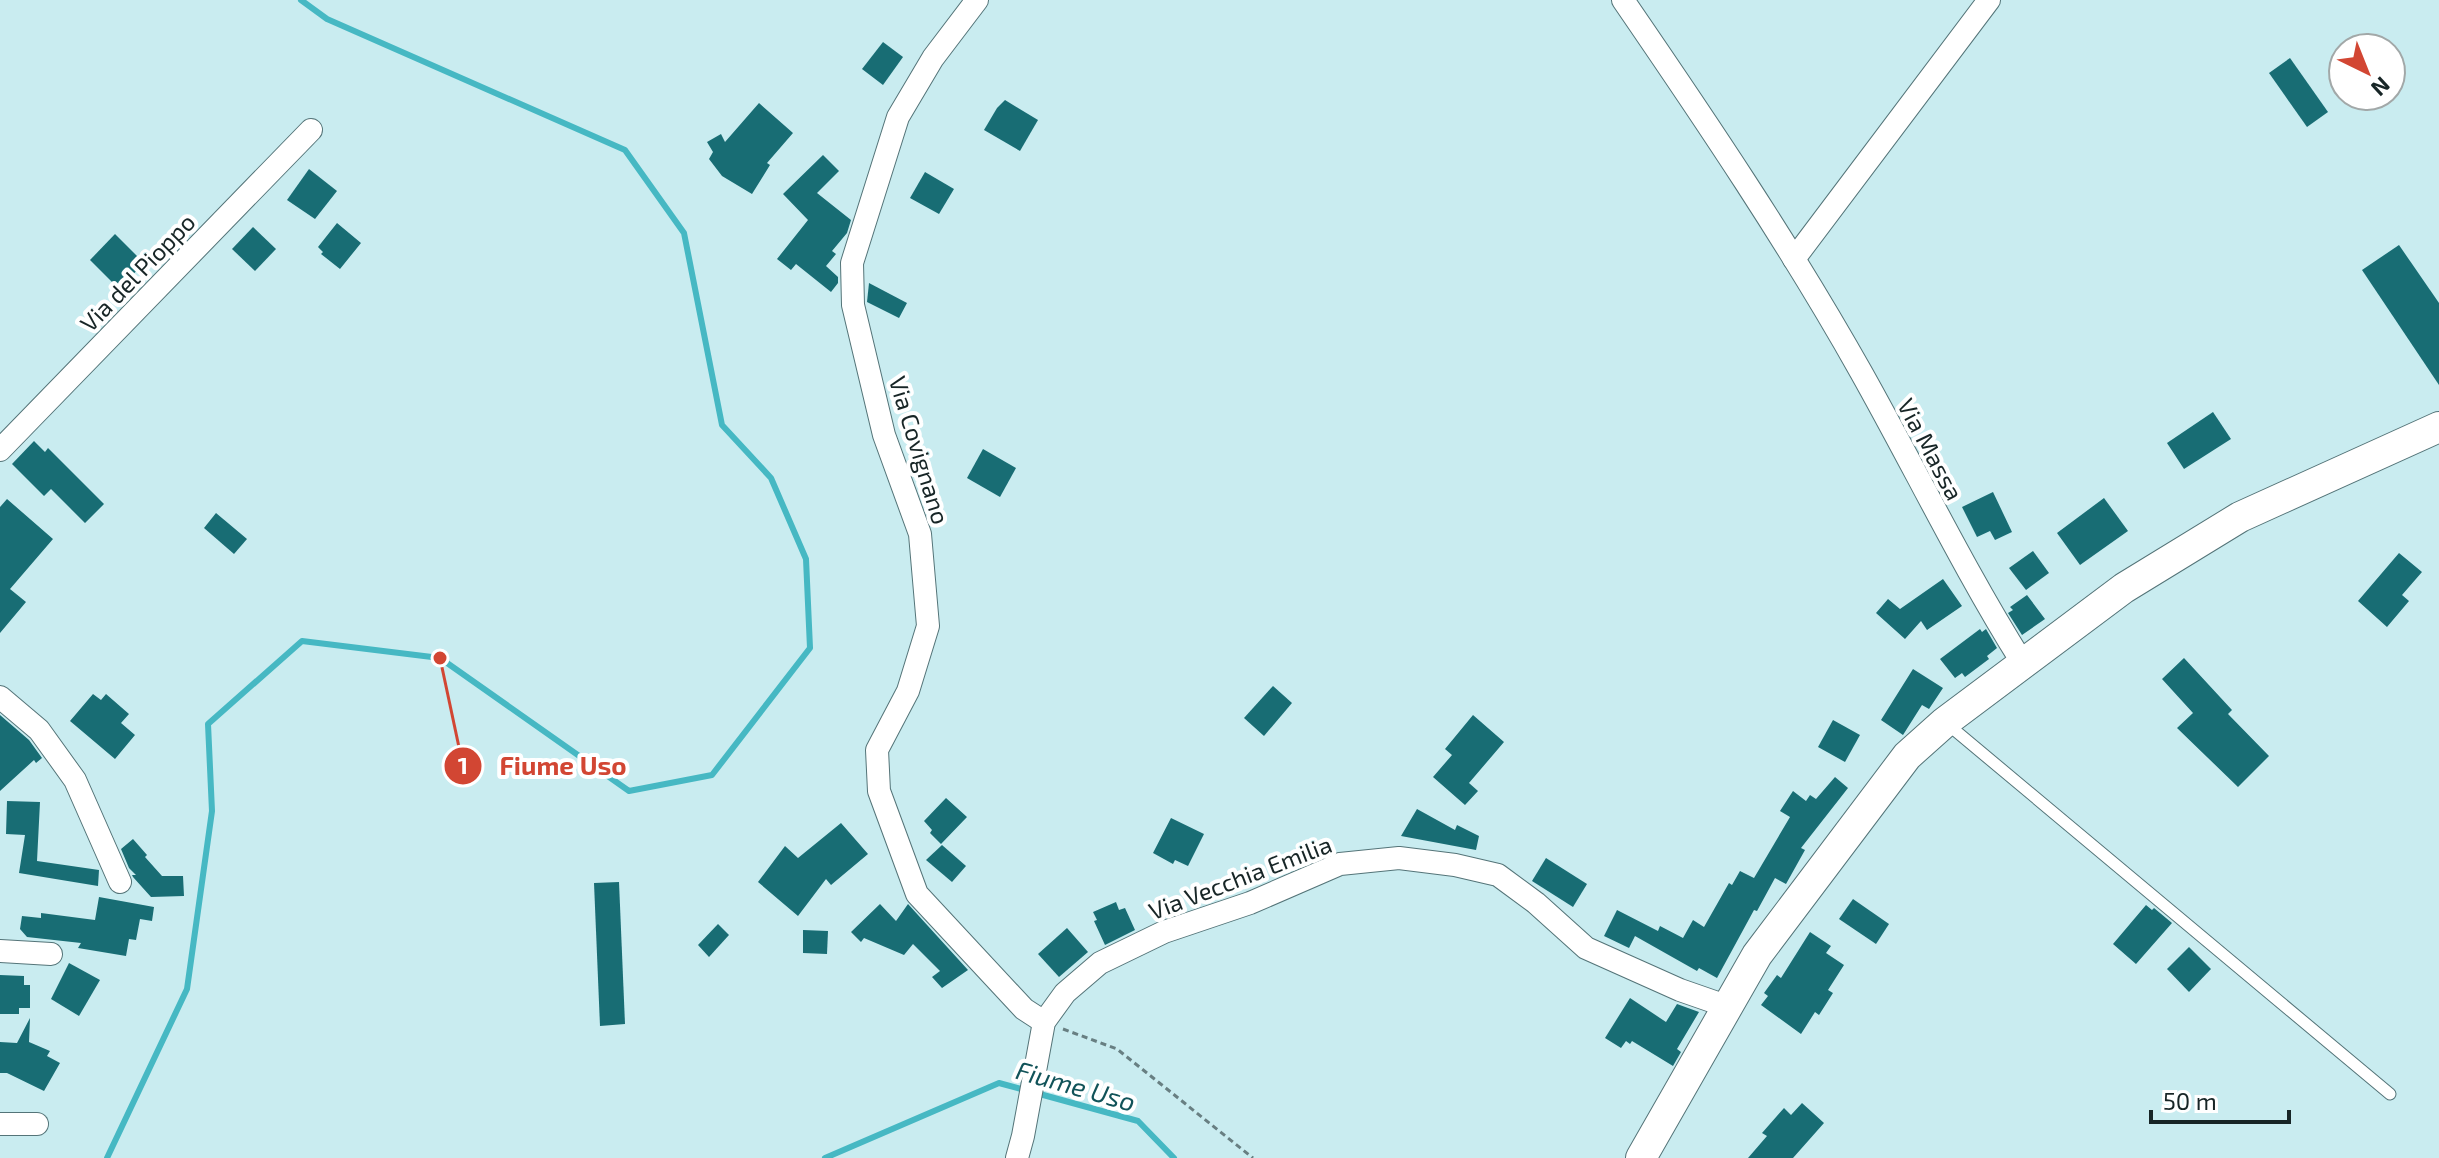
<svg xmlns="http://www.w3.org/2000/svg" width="2439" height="1158" font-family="'Exo 2',sans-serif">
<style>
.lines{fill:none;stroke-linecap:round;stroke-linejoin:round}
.stream{stroke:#46b8c3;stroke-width:6}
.building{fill:#186d74}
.lane-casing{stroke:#547478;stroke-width:13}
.street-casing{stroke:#547478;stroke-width:24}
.secondary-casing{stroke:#547478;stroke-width:32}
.path{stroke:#687f82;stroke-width:3;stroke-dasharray:6 4;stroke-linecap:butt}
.lane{stroke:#fff;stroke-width:11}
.street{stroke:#fff;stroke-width:22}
.secondary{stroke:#fff;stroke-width:30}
.labels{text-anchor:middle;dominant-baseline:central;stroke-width:8;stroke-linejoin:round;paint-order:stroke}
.street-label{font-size:24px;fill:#172526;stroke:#fff}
.water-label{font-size:26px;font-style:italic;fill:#115359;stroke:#fff}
.leader{fill:none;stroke:#d24633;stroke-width:3}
.callout-dot{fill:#d24633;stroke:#fff;stroke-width:3}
.mark-label{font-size:24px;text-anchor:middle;font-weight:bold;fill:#fff}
.callout-label{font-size:26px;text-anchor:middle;font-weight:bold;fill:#d24633;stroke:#fff;stroke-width:8;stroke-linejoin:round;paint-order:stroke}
</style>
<rect width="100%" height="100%" fill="#c9ecf0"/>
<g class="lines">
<g class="stream">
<polyline points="1036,1093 1138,1121 1174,1158"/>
<polyline points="107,1158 187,989 212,811 208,724 302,641 440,658 629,791 712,775 810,648 806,559 771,478 722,425 684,233 625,150 327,19 301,0"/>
<polyline points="825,1158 999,1083 1025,1090"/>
</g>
</g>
<g class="building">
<polygon points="883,42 903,57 883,85 862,69"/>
<polygon points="2290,58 2328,112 2307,127 2269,73"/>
<polygon points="1005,100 1038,120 1020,151 984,130 997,108"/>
<polygon points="759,103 793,133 767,163 770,165 752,194 722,176 709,159 713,152 707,142 721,134 725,142"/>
<polygon points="823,155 839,171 817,193 851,220 847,233 832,251 836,254 826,266 838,277 838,283 831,292 796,264 791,270 777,259 808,220 783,194"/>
<polygon points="309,169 337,191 315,219 287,200"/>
<polygon points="925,172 954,189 939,214 910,198"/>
<polygon points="337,223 361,243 340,269 321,254 323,252 318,247"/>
<polygon points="253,227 276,249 255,271 232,249"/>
<polygon points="115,234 144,263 119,289 90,260"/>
<polygon points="2399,245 2439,303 2439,385 2362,270"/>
<polygon points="869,283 907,303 899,318 867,302"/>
<polygon points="2213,412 2231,439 2184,469 2167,443"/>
<polygon points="34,441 45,452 48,448 104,504 85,523 51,489 44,496 12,464"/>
<polygon points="983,449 1016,468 1000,497 967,478"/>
<polygon points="1993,492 2012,532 1995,540 1990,531 1977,537 1962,507"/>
<polygon points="2104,498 2128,531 2080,565 2057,533"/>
<polygon points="7,499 53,539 10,589 26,602 0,633 0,507"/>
<polygon points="216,513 247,539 234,554 204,528"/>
<polygon points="2033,551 2049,573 2026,590 2009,568"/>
<polygon points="2399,553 2422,572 2402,595 2409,601 2387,627 2358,601"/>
<polygon points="1943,579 1962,606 1927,630 1921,621 1905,639 1876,613 1888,599 1900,609"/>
<polygon points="2027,595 2045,619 2022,635 2008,613 2013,610 2010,607"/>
<polygon points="1980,629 1982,632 1986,629 1997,648 1987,656 1989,659 1965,677 1962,673 1955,678 1940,659"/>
<polygon points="2184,658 2232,710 2228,714 2269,756 2238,787 2177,728 2193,713 2162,679"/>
<polygon points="1913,669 1943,688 1929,709 1922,705 1903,735 1881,720"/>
<polygon points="1273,686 1292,703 1264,736 1244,718"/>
<polygon points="93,694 101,700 106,694 129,714 121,723 135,735 115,759 70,721"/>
<polygon points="0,715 29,740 42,758 36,763 34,760 0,791"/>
<polygon points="1473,715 1504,742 1469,783 1478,791 1465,805 1433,777 1452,755 1445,749"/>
<polygon points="1833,720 1860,735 1845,762 1818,747"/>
<polygon points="1835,777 1848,788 1801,848 1805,850 1786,884 1775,878 1757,911 1754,910 1717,978 1699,968 1697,971 1635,936 1629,948 1604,936 1617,910 1658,931 1660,926 1683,938 1693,920 1704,927 1729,883 1732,885 1740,871 1754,878 1790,817 1780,811 1793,791 1806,801 1810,795 1816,799"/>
<polygon points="946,798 967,817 941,844 930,833 932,830 924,821"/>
<polygon points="7,801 40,802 37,861 99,870 98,886 19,873 25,835 6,834"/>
<polygon points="1417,809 1455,830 1457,825 1479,836 1476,850 1401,836"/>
<polygon points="1171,818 1204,834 1188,866 1175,860 1173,864 1153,853"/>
<polygon points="841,823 868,854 831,885 826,879 798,916 758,882 785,846 798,858"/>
<polygon points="133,839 147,855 145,857 162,876 183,876 184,896 151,897 133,877 132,875 136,875 129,868 121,849"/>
<polygon points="942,845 966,866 952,882 926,860"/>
<polygon points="1546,858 1587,884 1573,907 1532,881"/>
<polygon points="619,882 625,1024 600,1026 594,883"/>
<polygon points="99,897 154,907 152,921 140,919 136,940 129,939 126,956 78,948 81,943 27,937 20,929 22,916 41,918 41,913 95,920"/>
<polygon points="1853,899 1889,924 1876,944 1839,919"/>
<polygon points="1116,902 1119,910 1125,908 1135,930 1105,945 1094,921 1097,920 1093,912"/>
<polygon points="880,904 896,921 908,904 968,970 942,988 932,977 940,971 913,944 904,955 864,938 861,942 851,932"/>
<polygon points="2146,905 2152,910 2154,908 2172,923 2136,964 2113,944"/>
<polygon points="718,924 729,935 709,957 698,945"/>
<polygon points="1067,928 1088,952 1059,977 1038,954"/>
<polygon points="803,930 828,931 827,954 803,953"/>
<polygon points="1810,932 1831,946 1826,953 1844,965 1828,990 1833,993 1819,1015 1815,1012 1801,1034 1761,1005 1768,996 1764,993 1777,975 1781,978"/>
<polygon points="2189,947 2211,969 2189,992 2167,969"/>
<polygon points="69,963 100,980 79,1016 51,999"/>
<polygon points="0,975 24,976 24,985 30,985 30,1008 19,1008 19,1014 0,1014"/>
<polygon points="1630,998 1666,1022 1677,1004 1699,1012 1677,1049 1681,1052 1673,1066 1632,1041 1630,1044 1626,1041 1621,1048 1605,1038"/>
<polygon points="30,1018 29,1042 50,1051 47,1056 60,1063 44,1091 7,1073 0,1073 0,1042 17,1043"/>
<polygon points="1802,1103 1824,1123 1793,1158 1748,1158 1767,1136 1762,1133 1784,1108 1791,1115"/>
</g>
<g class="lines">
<g class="lane-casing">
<polyline id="lane" points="1945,722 2390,1094"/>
</g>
<g class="street-casing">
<g id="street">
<polyline points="977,0 933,58 898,117 852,263 853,305 884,435 920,534 928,626 908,691 877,750 879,791 917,894 1024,1009 1044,1022"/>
<path d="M1623,0C1706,121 1789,244 1861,372C1915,468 1963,568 2022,662"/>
<polyline points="1794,259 1989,0"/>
<polyline points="0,450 311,130"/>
<polyline points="0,697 39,730 75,780 120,882"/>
<polyline points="0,951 51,954"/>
<polyline points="0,1124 37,1124"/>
<polyline points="1017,1158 1023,1136 1044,1022 1065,993 1100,963 1164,932 1250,903 1340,864 1399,858 1455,865 1498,875 1536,903 1586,948 1680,990 1726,1006"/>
</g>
</g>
<g class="secondary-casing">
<polyline id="secondary" points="1641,1158 1757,955 1907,756 1945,722 2124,588 2240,517 2439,427"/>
</g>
<polyline class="path" points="1063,1029 1117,1049 1253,1158"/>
<use href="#lane" class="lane"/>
<use href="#street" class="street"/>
<use href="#secondary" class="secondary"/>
</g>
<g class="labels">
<g class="street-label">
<text transform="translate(137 272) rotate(-46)">Via del Pioppo</text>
<text transform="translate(1931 449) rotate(62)">Via Massa</text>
<text transform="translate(920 450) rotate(73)">Via Covignano</text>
<text transform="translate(1240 877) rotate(-21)">Via Vecchia Emilia</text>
</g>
<g class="water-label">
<text transform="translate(1076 1085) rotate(16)">Fiume Uso</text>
</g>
</g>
<path class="leader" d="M440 658L463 766"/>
<g class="callout-dot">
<circle cx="440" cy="658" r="8"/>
<circle cx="463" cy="766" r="20"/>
</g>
<g class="mark-label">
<text x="463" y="774">1</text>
</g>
<g class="callout-label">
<text x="563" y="775">Fiume Uso</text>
</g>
<g transform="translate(2367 72) rotate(137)"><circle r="38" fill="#ffffff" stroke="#a2a8a8" stroke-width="2"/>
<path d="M0-6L14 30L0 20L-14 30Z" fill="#d24633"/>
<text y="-12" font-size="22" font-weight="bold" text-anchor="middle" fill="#172526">N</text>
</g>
<path d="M2151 1110v12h138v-12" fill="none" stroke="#172526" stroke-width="4"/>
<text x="2163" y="1110" font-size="24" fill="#172526" stroke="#ffffff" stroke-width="6" paint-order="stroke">50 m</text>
</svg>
